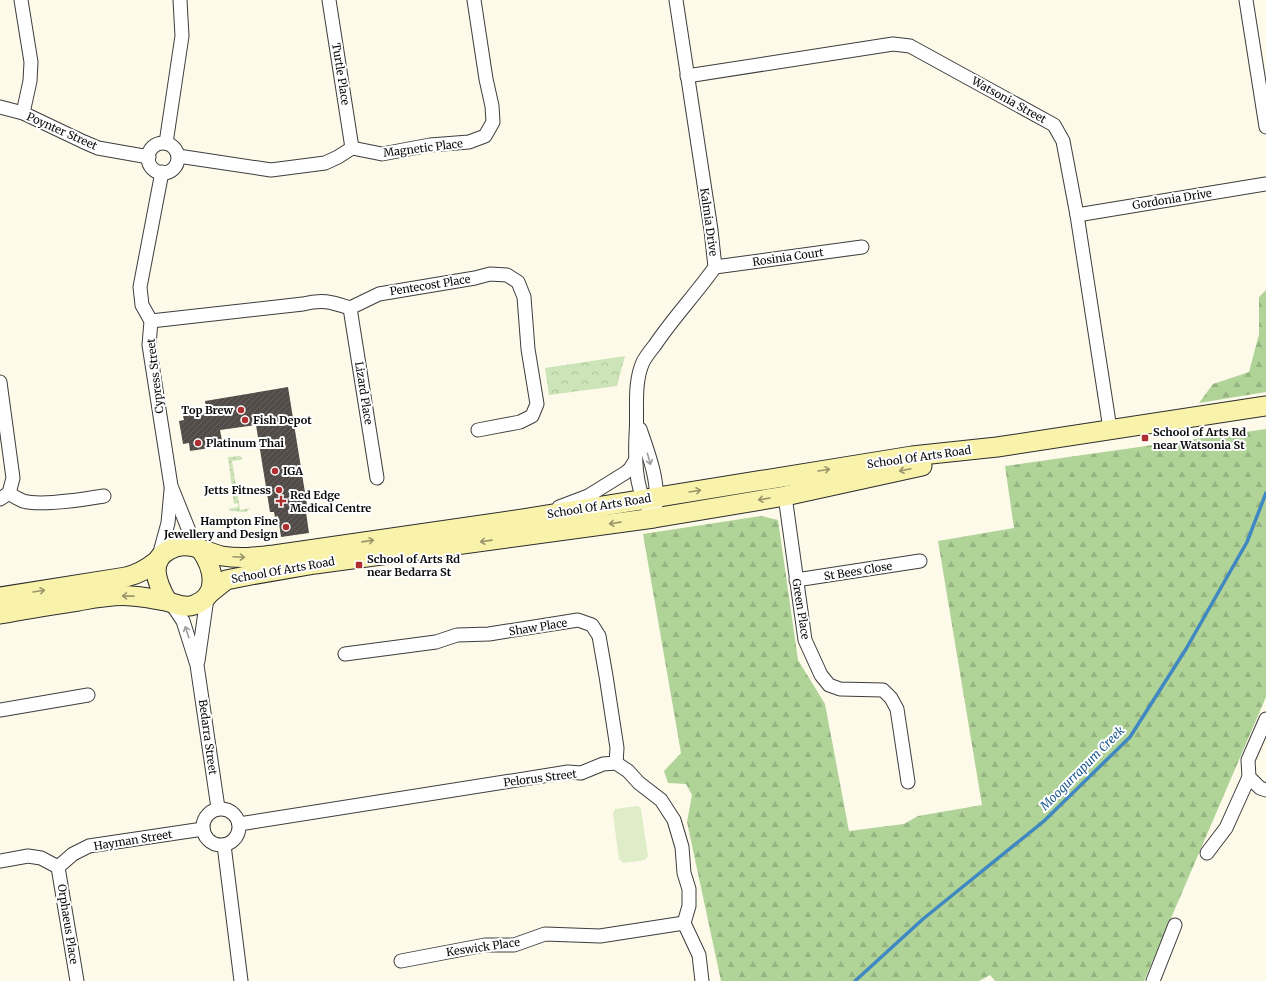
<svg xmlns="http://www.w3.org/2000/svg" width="1266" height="981" font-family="Merriweather,serif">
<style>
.grass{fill:url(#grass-dots)}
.forest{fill:url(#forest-firs)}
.park{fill:url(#park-crowns)}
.pitch{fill:#deecc8}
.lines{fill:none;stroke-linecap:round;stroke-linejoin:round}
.stream{stroke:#4088c1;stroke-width:3.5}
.building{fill:url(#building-hatch)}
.street-casing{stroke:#3d3d3d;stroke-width:15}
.secondary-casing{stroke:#2c2c2c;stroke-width:21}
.street{stroke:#fff;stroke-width:13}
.secondary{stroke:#f8f2aa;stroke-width:19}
.oneway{stroke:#9d9d9d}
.oneway2{stroke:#99956a}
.poi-dot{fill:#ad2f30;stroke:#fff;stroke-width:1.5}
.labels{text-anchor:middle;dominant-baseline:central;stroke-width:4;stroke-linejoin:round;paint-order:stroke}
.street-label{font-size:11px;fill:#0a0a0a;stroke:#fff}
.poi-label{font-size:11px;font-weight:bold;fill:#0a0a0a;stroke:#fff;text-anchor:start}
.water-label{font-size:12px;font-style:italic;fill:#205a90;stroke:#fff}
</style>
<defs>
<pattern id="grass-dots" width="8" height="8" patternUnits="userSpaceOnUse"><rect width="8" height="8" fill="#cce4b7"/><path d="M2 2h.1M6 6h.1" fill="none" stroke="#aec29c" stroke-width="1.8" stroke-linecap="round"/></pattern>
<pattern id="forest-firs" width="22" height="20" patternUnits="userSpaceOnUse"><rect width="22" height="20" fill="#b0d398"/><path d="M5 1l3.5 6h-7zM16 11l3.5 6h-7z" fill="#96b482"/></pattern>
<pattern id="park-crowns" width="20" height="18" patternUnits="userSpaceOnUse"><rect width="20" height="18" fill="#cce4b7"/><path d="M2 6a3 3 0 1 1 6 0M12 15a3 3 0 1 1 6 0" fill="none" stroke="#aec29c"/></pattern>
<pattern id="building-hatch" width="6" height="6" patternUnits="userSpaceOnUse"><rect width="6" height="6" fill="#524c48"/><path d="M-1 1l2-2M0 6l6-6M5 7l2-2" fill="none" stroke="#66615e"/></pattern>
</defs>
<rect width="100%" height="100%" fill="#fdfaea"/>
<polygon class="grass" points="240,456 242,458 241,460 232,461 240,510 250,508 246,512 231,511 229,509 238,507 238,503 234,504 228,457"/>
<g class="forest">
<polygon points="1266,290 1266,392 1199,403 1213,384 1249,372 1259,334 1259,297"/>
<polygon points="1266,429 1266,697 1144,981 995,981 990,975 979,981 721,981 687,822 692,795 686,784 668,783 664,771 681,753 643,534 761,516 778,520 798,660 825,704 849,831 904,824 918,816 982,805 938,541 1014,528 1005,466"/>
</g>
<polygon class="park" points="625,356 617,386 549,395 545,368"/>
<polygon class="pitch" points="638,806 641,809 648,856 645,860 623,863 619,859 613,814 615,809"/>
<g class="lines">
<polyline class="stream" points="855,981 923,919 1044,821 1130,737 1186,649 1247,542 1266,493"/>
</g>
<polygon class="building" points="288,387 308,511 306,512 309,533 281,537 278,516 275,517 274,512 270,512 256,425 220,430 223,446 190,451 189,443 183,444 179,421 184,420 183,416 207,413 205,401"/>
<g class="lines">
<g class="street-casing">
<g id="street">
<polyline points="21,0 31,62 30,81 23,113"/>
<polyline points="329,0 352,148"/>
<polyline points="1246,0 1266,127"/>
<polyline points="687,76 893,44 910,46 1054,125 1063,141 1077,215 1110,429"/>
<polyline points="0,107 23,113 84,142 98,148 149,157"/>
<polyline points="166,143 182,36 180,0"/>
<circle cx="163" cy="158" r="15"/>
<polyline points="178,156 271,170 325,163 338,157 352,148 382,154 430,145 469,142 485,136 493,122 492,106 486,79 474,0"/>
<polyline points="162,172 140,287 142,305 151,321 149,345 171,486 196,548"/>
<polyline points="1077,215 1266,184"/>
<polyline points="715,267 862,247"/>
<polyline points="350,308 377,478"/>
<path d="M151,321L303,304C323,299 331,302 350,308L379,294L475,278L490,274L507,275L518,282L524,297L528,349L537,404L532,416L520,422L478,430"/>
<polyline points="0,382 13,478 9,493 0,499"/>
<path d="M640,429C648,452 659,481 656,505"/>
<path d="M9,493C13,496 18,499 23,501C40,506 86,499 104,496"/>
<polyline points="785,496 805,640 821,675 829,685 840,689 883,690 891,698 897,709 908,782"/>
<path d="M647,506C635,486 635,458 636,435C638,412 633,384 643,362C646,356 651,350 655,345C673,318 696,294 715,267L711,230L676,0"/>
<polyline points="559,507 588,496 625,473 630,469 635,461"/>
<polyline points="159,556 168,523 171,490"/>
<polyline points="796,580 920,561"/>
<polyline points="171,603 183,621 197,665 218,808"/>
<polyline points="345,654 436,642 457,635 489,634 578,620 592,625 599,636 606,676 617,748 616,763"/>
<polyline points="198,661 207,598"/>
<polyline points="0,710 88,695"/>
<polyline points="1266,719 1248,760 1249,777 1260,788 1266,790"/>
<circle cx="221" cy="827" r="18"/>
<polyline points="239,824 568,772 581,773 603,764 616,763 628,771 639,783 661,800 674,820 682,847 684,873 689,889 689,906 684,923 699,955 702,981"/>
<polyline points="224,845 241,981"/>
<polyline points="1207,853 1226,828 1249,777"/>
<polyline points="0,861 28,856 41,858 58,867 73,854 89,846 203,829"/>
<polyline points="58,867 77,981"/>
<polyline points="401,961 485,945 514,945 545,934 600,936 684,923"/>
<polyline points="1153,981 1175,925"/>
</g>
</g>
<g class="secondary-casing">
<g id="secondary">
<polyline points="211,592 226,580 251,575 315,564 654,518 785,496 922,466"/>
<path d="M0,597L126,577C139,574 147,569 157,561"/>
<path d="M167,601C158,585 147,561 169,550C175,546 182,545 189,546C200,547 211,554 222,556C240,559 257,557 274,555L523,519L912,456L997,447L1266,406"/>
<path d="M0,614C26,609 52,605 78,601C95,598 115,594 132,596C143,597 155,599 165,601C175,603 184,609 194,605C221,596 213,567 201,550"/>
</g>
</g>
<use href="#street" class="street"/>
<use href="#secondary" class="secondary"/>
</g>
<defs><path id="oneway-shaft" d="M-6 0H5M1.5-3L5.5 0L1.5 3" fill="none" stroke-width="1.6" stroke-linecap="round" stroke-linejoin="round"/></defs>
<g class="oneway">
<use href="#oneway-shaft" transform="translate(649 459) rotate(74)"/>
<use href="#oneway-shaft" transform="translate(187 632) rotate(-108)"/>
</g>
<g class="oneway2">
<use href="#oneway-shaft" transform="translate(824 470) rotate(-9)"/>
<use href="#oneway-shaft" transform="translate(905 470) rotate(168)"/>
<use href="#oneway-shaft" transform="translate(695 491) rotate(-9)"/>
<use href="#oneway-shaft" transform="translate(764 499) rotate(171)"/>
<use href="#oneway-shaft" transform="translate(615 523) rotate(172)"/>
<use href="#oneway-shaft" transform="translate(368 541) rotate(-8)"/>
<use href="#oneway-shaft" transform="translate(486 541) rotate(172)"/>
<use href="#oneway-shaft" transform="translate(239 557) rotate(3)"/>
<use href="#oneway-shaft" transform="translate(39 591) rotate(-9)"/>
<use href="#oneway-shaft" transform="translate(128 596) rotate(-179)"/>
</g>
<g class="poi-dot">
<circle cx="241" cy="410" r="4"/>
<circle cx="245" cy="420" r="4"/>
<rect x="1141" y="434" width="8" height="8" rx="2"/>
<circle cx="198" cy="443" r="4"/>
<circle cx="275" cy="471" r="4"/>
<circle cx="279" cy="490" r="4"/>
<path d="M279 495h4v4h4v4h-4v4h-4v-4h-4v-4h4z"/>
<circle cx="286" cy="527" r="4"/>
<rect x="355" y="561" width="8" height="8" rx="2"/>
</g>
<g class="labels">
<g class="street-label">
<text transform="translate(341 74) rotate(81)">Turtle Place</text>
<text transform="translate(1009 100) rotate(29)">Watsonia Street</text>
<text transform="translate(62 131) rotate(24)">Poynter Street</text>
<text transform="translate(423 148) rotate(-7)">Magnetic Place</text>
<text transform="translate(1172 199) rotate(-9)">Gordonia Drive</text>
<text transform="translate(709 222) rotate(82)">Kalmia Drive</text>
<text transform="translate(788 257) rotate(-8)">Rosinia Court</text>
<text transform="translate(430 285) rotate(-9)">Pentecost Place</text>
<text transform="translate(155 376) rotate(-97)">Cypress Street</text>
<text transform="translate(364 393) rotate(81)">Lizard Place</text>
<text transform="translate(919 457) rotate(-8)">School Of Arts Road</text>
<text transform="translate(599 506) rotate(-9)">School Of Arts Road</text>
<text transform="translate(283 570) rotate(-10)">School Of Arts Road</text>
<text transform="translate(858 571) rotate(-9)">St Bees Close</text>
<text transform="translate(801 609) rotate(81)">Green Place</text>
<text transform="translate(538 627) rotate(-9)">Shaw Place</text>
<text transform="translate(208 737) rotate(82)">Bedarra Street</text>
<text transform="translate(540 778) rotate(-7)">Pelorus Street</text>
<text transform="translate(133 840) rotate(-9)">Hayman Street</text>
<text transform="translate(68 924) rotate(81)">Orphaeus Place</text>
<text transform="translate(483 947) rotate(-8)">Keswick Place</text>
</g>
<g class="poi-label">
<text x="233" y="410" text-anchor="end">Top Brew</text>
<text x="253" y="420">Fish Depot</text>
<text x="1153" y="432">School of Arts Rd<tspan x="1153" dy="13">near Watsonia St</tspan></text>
<text x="206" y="443">Platinum Thai</text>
<text x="283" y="471">IGA</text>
<text x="271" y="490" text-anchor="end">Jetts Fitness</text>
<text x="290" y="495">Red Edge<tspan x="290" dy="13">Medical Centre</tspan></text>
<text x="278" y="521" text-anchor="end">Hampton Fine<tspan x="278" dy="13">Jewellery and Design</tspan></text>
<text x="367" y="559">School of Arts Rd<tspan x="367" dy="13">near Bedarra St</tspan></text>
</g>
<g class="water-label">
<text transform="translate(1082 768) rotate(-45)">Moogurrapum Creek</text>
</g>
</g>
</svg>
